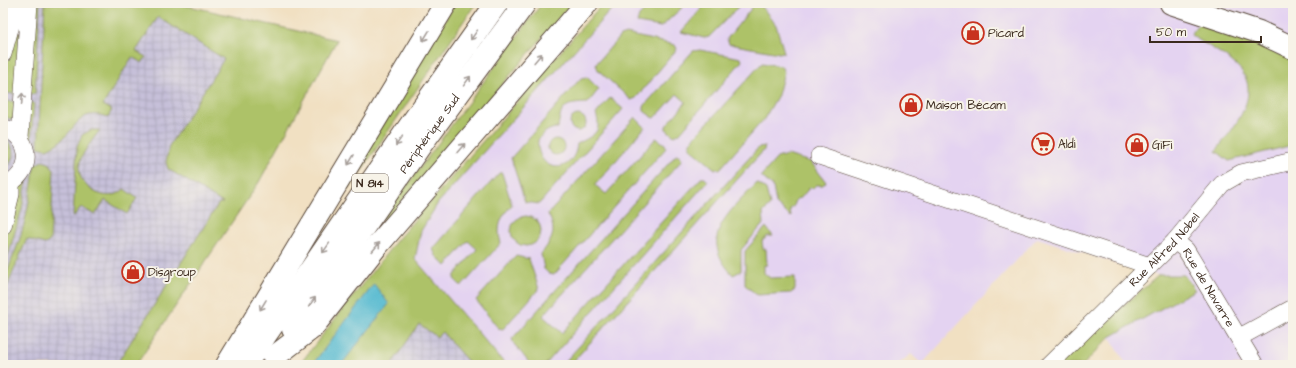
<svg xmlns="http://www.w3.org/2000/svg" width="1296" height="368" font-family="'Architects Daughter',sans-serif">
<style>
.built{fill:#e4d3f1}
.industrial{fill:url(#industrial-grid)}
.green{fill:#adc267;stroke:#747642}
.water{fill:#52b9d0;stroke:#467277}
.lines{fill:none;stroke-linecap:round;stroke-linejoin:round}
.minor-casing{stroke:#564537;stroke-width:18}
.secondary-casing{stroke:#564537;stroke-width:24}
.trunk-casing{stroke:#564537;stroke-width:24}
.minor{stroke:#fff;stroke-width:17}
.secondary{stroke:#fff;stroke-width:22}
.trunk{stroke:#fff;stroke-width:22}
.oneway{stroke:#a79f9a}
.labels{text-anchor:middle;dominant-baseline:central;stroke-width:4;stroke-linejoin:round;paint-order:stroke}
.shield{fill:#f7f3e8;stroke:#73665b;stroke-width:1}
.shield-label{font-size:11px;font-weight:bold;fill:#3b2a1e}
.poi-label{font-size:12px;fill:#3b2a1e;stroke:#f7f3e8;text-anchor:start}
.street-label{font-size:12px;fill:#3b2a1e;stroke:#f7f3e8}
</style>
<defs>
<pattern id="industrial-grid" width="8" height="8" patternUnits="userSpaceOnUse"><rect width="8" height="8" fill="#c6c0d9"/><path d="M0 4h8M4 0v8" fill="none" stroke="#aba5ba"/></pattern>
</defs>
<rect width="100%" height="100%" fill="#f7f3e8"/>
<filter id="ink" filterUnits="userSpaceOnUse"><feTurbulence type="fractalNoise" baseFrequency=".025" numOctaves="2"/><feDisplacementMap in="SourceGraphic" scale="8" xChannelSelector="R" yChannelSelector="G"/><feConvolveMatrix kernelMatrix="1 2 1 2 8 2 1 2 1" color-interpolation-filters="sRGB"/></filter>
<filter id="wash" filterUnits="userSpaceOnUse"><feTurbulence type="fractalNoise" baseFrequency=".012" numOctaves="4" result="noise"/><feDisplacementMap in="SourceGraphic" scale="16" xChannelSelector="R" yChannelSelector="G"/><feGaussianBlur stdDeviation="0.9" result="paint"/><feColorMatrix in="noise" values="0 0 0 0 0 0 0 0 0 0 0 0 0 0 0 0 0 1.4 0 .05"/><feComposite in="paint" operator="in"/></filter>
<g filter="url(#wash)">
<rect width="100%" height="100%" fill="#f1e0c2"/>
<polygon class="built" points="620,3 1293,3 1293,365 1127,365 1110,337 1195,289 1184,275 1159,275 1119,264 1037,238 922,364 911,354 897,365 506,365 415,259 421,231 438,203 608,13"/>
<g class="industrial">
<polygon points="3,3 176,3 337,40 259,182 136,365 3,365"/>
<polygon points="429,275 506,365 360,365"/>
</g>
<g class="green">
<polygon points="33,3 40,3 35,94 28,94"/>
<path d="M45,3H176L337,40L259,182L136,365H116L219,203H223L168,169L166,162L169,146L224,59L158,17L136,51L146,57L142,63L132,57L103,105L112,110L108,117C78,107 77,129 58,143C55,145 50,147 47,149L38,147Z"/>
<polygon points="455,3 476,3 350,187 343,188"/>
<polygon points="542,3 572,3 385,221 383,218"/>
<polygon points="603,3 620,3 608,13 438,203 421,231 415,259 506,365 471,365 442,332 437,337 419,324 391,365 299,365 397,240"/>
<polygon points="652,3 687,3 661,27 637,23 639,16"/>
<polygon points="697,3 742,3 709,37 704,38 681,32 702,8"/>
<polygon points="760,4 776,25 784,52 779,53 729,44 727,39 730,35 754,5"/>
<polygon points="21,16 17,94 3,93 3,75 18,18"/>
<path d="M1200,21L1293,60V145L1229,161L1216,151C1233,128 1265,93 1237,66C1224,54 1206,45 1191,35Z"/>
<polygon points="626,34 675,45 677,49 636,98 631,100 598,70 596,64 620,36"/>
<polygon points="700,50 741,58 742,61 679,134 674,136 666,129 666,126 686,102 677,94 655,118 652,117 644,111 644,106 693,51"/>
<polygon points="762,63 781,66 784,72 778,95 764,119 720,169 715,169 690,148 690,142"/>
<path d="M587,77L599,89L588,103C566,104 561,104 558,128C549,128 543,133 538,140C536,174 574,176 577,144C591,136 603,134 596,114L610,98L623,109L539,204L525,202L511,158L581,78Z"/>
<polygon points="3,101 16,102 13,120 3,116"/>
<polygon points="28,102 34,103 31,142 28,133"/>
<circle cx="578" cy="123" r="8"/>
<path d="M635,117L645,127L595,185L606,194L656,138L665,144L666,148L554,275L549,274L544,269L541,254C553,239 557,231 548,214Z"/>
<path d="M91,130H100C94,138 82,153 80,162C73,185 107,207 124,189L137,198L127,214L105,200L95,215L81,207L73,217L77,147L82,135Z"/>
<path d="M3,138C17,146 15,162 3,170Z"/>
<circle cx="556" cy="147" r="8"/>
<polygon points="765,146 764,150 570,365 562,365 759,147"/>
<polygon points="676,155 679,155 682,160 543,316 562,333 701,178 705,178 708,181 545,365 531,365 514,344 512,339"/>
<polygon points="787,155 811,162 826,182 823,185 816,185 812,189 810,187 800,199 798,198 794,202 795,204 790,210 791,217 776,204 773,187 761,176 777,158"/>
<path d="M42,161L49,163L54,169L50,241L45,244L27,239L3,296C3,275 15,255 21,235C28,212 31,189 35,165Z"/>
<polygon points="28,173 22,209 3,272 3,241 20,183"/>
<path d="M499,173H502L512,205C501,216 496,227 501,243L463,285H460L454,279L455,275L477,249L468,241L446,266L436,256L433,249Z"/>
<path d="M757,183L766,189L770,205L763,213L764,223L741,250V271L733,275C696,236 730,212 757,183Z"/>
<circle cx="526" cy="231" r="15"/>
<polygon points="766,227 773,236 768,236 762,241 763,249 766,249 767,265 764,265 764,273 770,278 795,277 795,290 791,293 757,295 745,285 745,251"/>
<polygon points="516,256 529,259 539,289 503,329 498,328 476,300"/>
<polygon points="1159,275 1184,275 1195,290 1110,337 1083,365 1059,365 1084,339"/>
</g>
<polygon class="water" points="374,284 389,304 341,365 312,365"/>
</g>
<g filter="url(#ink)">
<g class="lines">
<g class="minor-casing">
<g id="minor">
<polyline points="3,54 17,3"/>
<path d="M3,127C34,139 34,174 3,187"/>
<polyline points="20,137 29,3"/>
<polyline points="819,156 1150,266"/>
<polyline points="3,226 11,194 11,184"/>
<path id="s1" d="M1175,241L1186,250L1255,365"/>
<polyline points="1240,337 1293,308"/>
<path id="s2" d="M1049,365L1175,241L1222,184L1241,173L1293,161"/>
</g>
</g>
<g class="secondary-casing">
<polyline id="secondary" points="1171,3 1259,32 1293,48"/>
</g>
<g class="trunk-casing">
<g id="trunk">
<path id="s3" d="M293,329L420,146L525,3"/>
<polyline points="274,357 312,328 376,247 587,3"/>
<polyline points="227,365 446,3"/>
<polyline points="245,365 409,127 497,3"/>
</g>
</g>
<use href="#minor" class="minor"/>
<use href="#secondary" class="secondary"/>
<use href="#trunk" class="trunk"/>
</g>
<defs><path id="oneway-shaft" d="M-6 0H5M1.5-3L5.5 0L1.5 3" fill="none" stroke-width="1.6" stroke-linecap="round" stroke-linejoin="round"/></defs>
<g class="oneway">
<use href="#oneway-shaft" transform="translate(474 35) rotate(125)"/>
<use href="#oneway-shaft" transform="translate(426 36) rotate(121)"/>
<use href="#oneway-shaft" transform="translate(538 58) rotate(-50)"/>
<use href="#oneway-shaft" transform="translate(467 81) rotate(-54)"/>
<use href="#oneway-shaft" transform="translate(22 99) rotate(-86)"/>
<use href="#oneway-shaft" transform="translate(399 141) rotate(125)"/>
<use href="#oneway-shaft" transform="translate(461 148) rotate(-49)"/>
<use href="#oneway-shaft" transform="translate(351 160) rotate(121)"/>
<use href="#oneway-shaft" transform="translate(376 247) rotate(-50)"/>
<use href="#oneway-shaft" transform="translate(326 248) rotate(125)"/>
<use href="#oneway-shaft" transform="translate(312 302) rotate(-55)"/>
<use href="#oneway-shaft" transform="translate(263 305) rotate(121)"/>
</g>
</g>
<defs>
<g id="shop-ring" transform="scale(1.15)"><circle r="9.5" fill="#f7f3e8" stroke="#c8321e" stroke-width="1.5"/><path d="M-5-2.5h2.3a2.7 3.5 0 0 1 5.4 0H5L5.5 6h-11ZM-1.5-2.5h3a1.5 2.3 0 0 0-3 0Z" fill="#c8321e"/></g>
<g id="supermarket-ring" transform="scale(1.15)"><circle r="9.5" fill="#f7f3e8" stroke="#c8321e" stroke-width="1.5"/><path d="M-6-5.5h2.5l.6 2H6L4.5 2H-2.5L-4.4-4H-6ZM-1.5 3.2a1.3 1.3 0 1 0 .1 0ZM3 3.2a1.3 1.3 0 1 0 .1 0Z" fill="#c8321e"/></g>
</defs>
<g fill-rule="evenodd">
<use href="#shop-ring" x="973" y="33"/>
<use href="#shop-ring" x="911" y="105"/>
<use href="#supermarket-ring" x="1043" y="144"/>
<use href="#shop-ring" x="1137" y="145"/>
<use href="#shop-ring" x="133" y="272"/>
</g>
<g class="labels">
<rect class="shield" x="352" y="174" width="36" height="18" rx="3"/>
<g class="shield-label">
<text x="370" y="183">N 814</text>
</g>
<g class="poi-label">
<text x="988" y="33">Picard</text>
<text x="926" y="105">Maison Bécam</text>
<text x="1058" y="144">Aldi</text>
<text x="1152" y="145">GiFi</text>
<text x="148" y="272">Disgroup</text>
</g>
<g class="street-label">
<text stroke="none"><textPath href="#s3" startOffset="238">Périphérique Sud</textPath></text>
<text stroke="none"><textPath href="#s2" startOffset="163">Rue Alfred Nobel</textPath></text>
<text stroke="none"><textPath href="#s1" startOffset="58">Rue de Navarre</textPath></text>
</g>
</g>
<rect width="1296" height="368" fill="none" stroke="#f7f3e8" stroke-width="16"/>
<path d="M1150 36v6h111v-6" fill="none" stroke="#3b2a1e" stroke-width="2"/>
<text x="1156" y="36" font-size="12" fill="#3b2a1e" stroke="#f7f3e8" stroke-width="3" paint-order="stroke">50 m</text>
</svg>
